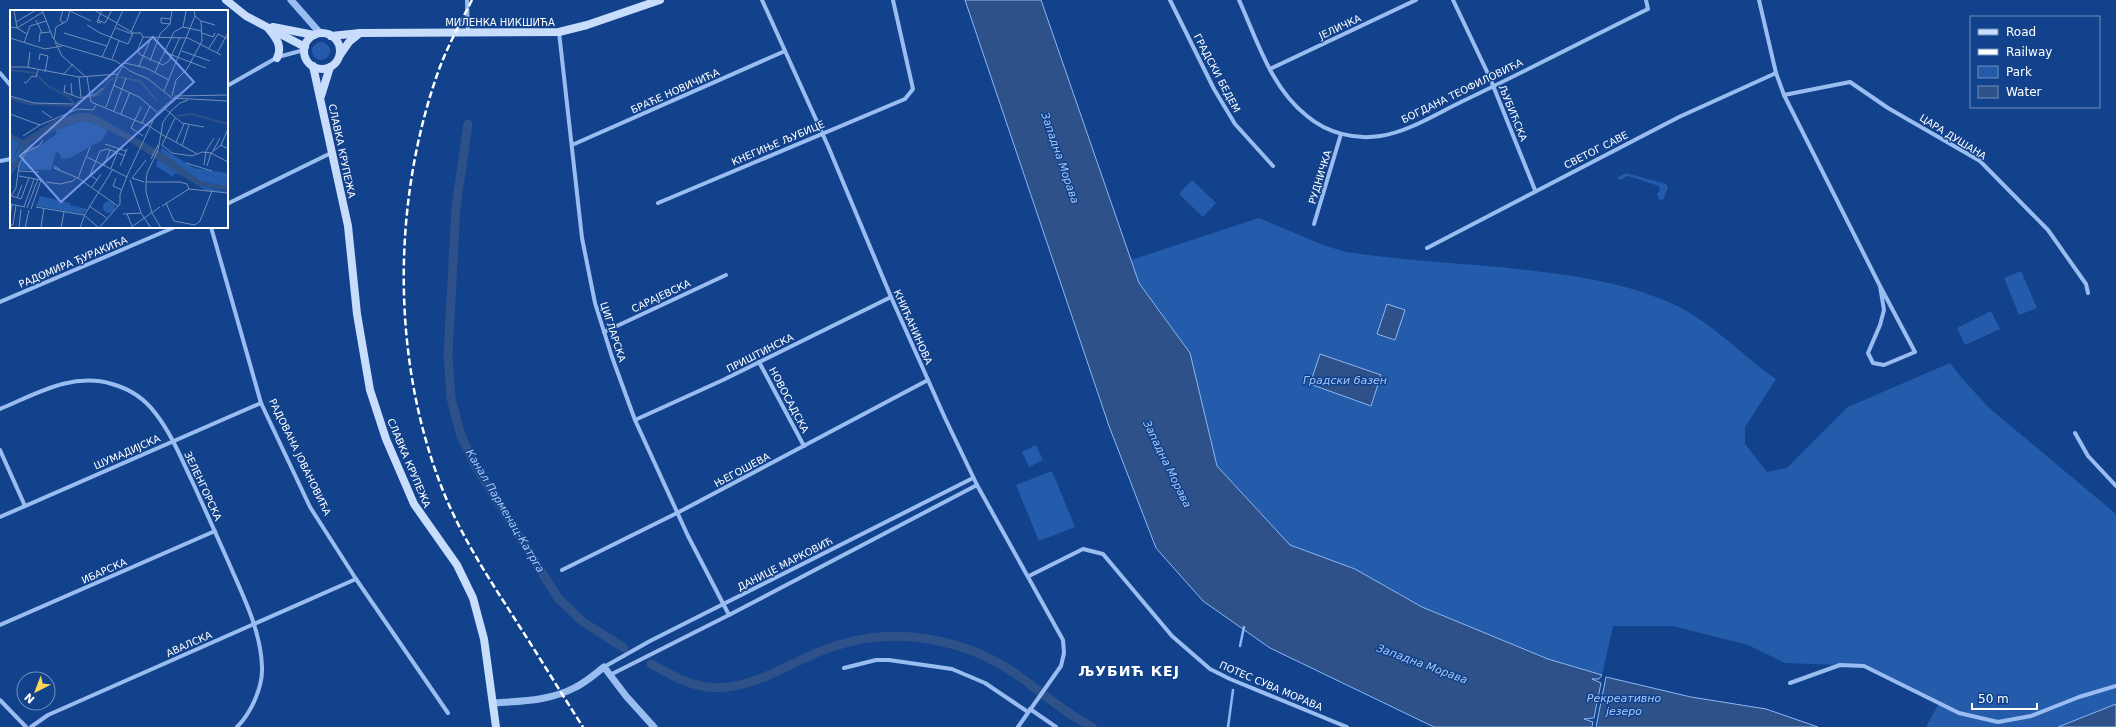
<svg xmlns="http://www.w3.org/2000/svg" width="2116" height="727" font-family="'DejaVu Sans',sans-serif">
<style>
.green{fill:#245bab}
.water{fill:#2d5188;stroke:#8bb8f4}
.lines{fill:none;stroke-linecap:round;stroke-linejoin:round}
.stream{stroke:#8bb8f4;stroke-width:2.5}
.canal{stroke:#2d5188;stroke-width:9}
.minor{stroke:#9abdf1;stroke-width:4}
.tertiary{stroke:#9abdf1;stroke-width:7}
.secondary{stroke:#c8dcfc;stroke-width:8}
.rail{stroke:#fff;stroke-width:2.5;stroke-dasharray:7 3;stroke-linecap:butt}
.labels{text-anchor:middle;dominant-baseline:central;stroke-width:3;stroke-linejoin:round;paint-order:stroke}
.street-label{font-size:10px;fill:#fff;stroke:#12428c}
.water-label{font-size:11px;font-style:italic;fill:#a6c8f8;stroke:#12428c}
.district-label{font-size:14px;font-weight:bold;letter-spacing:1px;fill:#fff;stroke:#12428c}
.inset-river{fill:none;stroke:#2d5188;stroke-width:2}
.inset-road{fill:none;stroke:#718eba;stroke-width:1}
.view{fill:#7795e8;fill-opacity:0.15;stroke:#7795e8;stroke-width:2}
.inset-edge{fill:none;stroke:#fff;stroke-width:2}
</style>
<rect width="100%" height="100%" fill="#12428c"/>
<g class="green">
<circle cx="321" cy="51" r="9"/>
<polygon points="1626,173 1666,184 1668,188 1663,200 1659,199 1657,194 1660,190 1659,186 1628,176 1623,178 1622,180 1616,178"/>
<polygon points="1192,180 1216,203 1203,217 1179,194"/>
<path d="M1259,218L1323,245L1346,252C1400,260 1454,263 1509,268C1564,274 1619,280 1671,303C1710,320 1741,355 1776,379L1745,427V444L1767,472L1787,468L1848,407L1950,363L1961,377L1988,407L2116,514V704L2058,727H1926L1939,703L1864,666L1785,663L1748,645L1673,626H1613L1602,675L1548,659L1422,607L1355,569L1290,545L1217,466L1190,353L1139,283L1131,260Z"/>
<polygon points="2021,271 2037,308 2019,315 2004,278"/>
<polygon points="1991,311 2000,329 1965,345 1957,328"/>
<polygon points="1036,445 1043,460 1029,467 1022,452"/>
<polygon points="1052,471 1075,527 1039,541 1016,485"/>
</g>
<g class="water">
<polygon points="965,0 1041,0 1139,283 1190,353 1217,466 1290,545 1355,569 1422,607 1548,659 1602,675 1599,679 1592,679 1601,683 1598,698 1588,698 1597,702 1594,718 1584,719 1593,722 1592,727 1434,727 1270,648 1203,601 1156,548 1109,426"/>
<polygon points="1387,304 1405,310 1395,340 1377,334"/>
<polygon points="1320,354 1381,375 1371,406 1310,384"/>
<polygon points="1606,677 1691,697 1766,709 1818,727 1596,727"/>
<polygon points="2116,704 2116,727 2058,727"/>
</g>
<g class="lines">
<g class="stream">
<polyline points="1240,646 1244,627"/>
<polyline points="1228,727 1233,690"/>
</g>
<g class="canal">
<polyline points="468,124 456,207 448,354 451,398 461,436 475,465 558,598 583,622 624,648"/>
<path d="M651,664C670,674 686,684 707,687C745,692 782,668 816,653C847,640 880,634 913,637C952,641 989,654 1020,677C1044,694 1066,714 1092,727"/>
</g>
<g class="minor">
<polyline points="467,0 468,32"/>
<polyline points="762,0 828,146 891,297 945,418 977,485 1063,640 1064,653 1061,666 1018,727"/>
<polyline points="1170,0 1214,89 1235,124 1273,166"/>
<path d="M1239,0C1257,40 1271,88 1307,116C1327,133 1355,140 1380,136C1408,132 1436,114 1461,102C1524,72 1585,40 1648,9L1646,0"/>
<polyline points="1453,0 1490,78 1535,190"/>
<polyline points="1759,0 1776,73 1784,95 1880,286 1915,352 1884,365 1873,363 1868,353 1880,325 1884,310 1880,286"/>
<polyline points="559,32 582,238 595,303 612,357 635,420 688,536 729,615"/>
<polyline points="1270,69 1416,0"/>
<polyline points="0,73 11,86"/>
<polyline points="227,86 278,57 304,50"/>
<polyline points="1784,95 1850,82 1888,108 1980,161 2048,230 2086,284 2088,293"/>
<polyline points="572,145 785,51"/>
<polyline points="0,161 11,159"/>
<polyline points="658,203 905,99 913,89 893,0"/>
<polyline points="227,204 331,153"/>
<polyline points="1314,224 1341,134"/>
<polyline points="211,227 261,403 310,507 356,579 448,713"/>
<polyline points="1427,248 1679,117 1776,73"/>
<polyline points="0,302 175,227"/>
<polyline points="604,332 726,275"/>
<polyline points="759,362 804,446"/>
<path d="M0,409C36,394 72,372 112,384C130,389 145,399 156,414C172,435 181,458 192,481C204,507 216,534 228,561C242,594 261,630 262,667C263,687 251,713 237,727"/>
<polyline points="635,420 723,380 891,297"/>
<polyline points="2075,433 2088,456 2116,486"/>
<polyline points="0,450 25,506"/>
<polyline points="0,517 261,403"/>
<polyline points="562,570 677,513 928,380"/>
<polyline points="1029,576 1083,549 1103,554 1172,636 1210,669 1230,679 1347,727"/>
<polyline points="0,625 215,531"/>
<polyline points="604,667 650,641 973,478"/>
<polyline points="844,668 876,660 889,660 952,669 985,683 1028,712"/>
<polyline points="610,675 729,615 977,485"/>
<polyline points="1790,683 1840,665 1864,666 1959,713 1998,722 2031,716 2079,697 2116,686"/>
<polyline points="0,700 26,727"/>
<polyline points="1030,709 1056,727"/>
<polyline points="31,727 48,715 356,579"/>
</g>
<g class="tertiary">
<polyline points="291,0 320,33"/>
<path d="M494,703C522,701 550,701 576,687C586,682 595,674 604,667L626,696L654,727"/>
</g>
<g class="secondary">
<polyline points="226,0 246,16 305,47"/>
<polyline points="273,27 314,35"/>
<path d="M268,28C276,38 283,46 277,58"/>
<circle cx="322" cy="51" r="18"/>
<polyline points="331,36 360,33 559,32 587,25 660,0"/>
<polyline points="340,55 349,42 360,33"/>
<polyline points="313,66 348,226 357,314 370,390 386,439 414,504 457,565 473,598 484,639 496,727"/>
<polyline points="321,96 330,67"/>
</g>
<path class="rail" d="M472,0C459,25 445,51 436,78C391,210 392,369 446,498C465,543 492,583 518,624C540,658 561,693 583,727"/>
</g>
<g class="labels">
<g class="street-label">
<text x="500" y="22">МИЛЕНКА НИКШИЋА</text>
<text transform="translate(1340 27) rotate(-25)">ЈЕЛИЧКА</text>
<text transform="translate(1217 73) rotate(62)">ГРАДСКИ БЕДЕМ</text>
<text transform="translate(675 91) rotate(-24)">БРАЋЕ НОВИЧИЋА</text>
<text transform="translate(1462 91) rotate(-26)">БОГДАНА ТЕОФИЛОВИЋА</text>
<text transform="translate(1513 113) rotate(68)">ЉУБИЋСКА</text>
<text transform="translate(1953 137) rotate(32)">ЦАРА ДУШАНА</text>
<text transform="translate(778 143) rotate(-23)">КНЕГИЊЕ ЉУБИЦЕ</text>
<text transform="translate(1596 150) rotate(-27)">СВЕТОГ САВЕ</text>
<text transform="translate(342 151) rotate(78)">СЛАВКА КРУПЕЖА</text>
<text transform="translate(1320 177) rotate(-73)">РУДНИЧКА</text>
<text transform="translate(73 262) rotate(-23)">РАДОМИРА ЂУРАКИЋА</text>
<text transform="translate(661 296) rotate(-25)">САРАЈЕВСКА</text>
<text transform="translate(913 327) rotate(66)">КНИЋАНИНОВА</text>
<text transform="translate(613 332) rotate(72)">ЦИГЛАРСКА</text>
<text transform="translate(760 353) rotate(-27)">ПРИШТИНСКА</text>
<text transform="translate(789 400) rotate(62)">НОВОСАДСКА</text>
<text transform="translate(127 452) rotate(-24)">ШУМАДИЈСКА</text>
<text transform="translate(300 457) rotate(64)">РАДОВАНА ЈОВАНОВИЋА</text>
<text transform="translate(409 463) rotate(67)">СЛАВКА КРУПЕЖА</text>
<text transform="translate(742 470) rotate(-28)">ЊЕГОШЕВА</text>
<text transform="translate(203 486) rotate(65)">ЗЕЛЕНГОРСКА</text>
<text transform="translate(785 564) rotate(-27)">ДАНИЦЕ МАРКОВИЋ</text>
<text transform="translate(104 571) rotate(-24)">ИБАРСКА</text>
<text transform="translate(189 644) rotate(-24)">АВАЛСКА</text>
<text transform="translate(1271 686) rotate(23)">ПОТЕС СУВА МОРАВА</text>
</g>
<g class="water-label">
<text transform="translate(1060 158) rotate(71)">Западна Морава</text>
<text x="1345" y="380">Градски базен</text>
<text transform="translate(1167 464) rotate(64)">Западна Морава</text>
<text transform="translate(505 511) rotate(59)">Канал Парменац-Катрга</text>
<text transform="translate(1422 664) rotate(20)">Западна Морава</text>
<text x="1624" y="698">Рекреативно<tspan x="1624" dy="13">језеро</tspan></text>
</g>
<g class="district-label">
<text x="1129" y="671">ЉУБИЋ КЕЈ</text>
</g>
</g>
<g transform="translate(10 10)">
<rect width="218" height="218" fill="#12428c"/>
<path d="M72,111L81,112L98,120L92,130L60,148L51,149L50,144L46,142L41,160H9L7,156L0,167V161L7,156L21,133L23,137L29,136L47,124L45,120ZM0,127L9,133L4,147L12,134H14L8,149L0,157ZM152,138L184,158L218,163V177L190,171L150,142ZM148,148L187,175L218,182L197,181L173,166L165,163L163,167L146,156ZM30,186L60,193V195L77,199L73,204L26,196ZM93 197a6 6 0 1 1 12 0a6 6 0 1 1-12 0Z" fill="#245bab"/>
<path d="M68,103H80L90,108L153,143L190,171L218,177V181L187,175L112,127L81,112L72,111L49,118L21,133L7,156L0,161V157L8,149L14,134H12L4,147L9,133L0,127V123L13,130L44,110Z" fill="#2d5188"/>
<path class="inset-river" d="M0,60L25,63L38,76L59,87L67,98M108,67L130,71L147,91M0,88L19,94L61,96L74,88L89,85L100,70L105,67M167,106L182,104L218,114"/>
<path class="inset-road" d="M4,0L7,18L17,24M32,0L43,28L48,34L106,51L120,61L138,69L162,88M53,0L50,10L54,13M84,0L107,13M60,1L81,11M26,10L32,23M88,10L95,13L102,0M191,11L205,15M6,12L26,0M91,13L87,12L92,0M108,14L123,23H131L133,27M160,14L151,13V8L161,9M77,15L90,23L118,34L123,23M0,17L7,18L33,2M173,17L176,1M106,18L122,24M121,22L131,0M54,23L97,36M192,23L203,27L205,23M133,27L178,28L211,45M133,27L128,39L129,44L153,55L159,51L170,27M0,28L35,39L52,36M44,29L46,17L57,11L60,0M29,32L30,23L40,22M45,32L52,46L75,66M14,33L20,16L36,11M199,38L208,24L218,29M172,41L200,51M154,42L196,58M207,43L218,23M92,47L113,0M102,49L109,31M29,50L30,44L38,46L35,62M140,51L150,24L160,14L162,0M115,53L136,58L159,70M129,56L141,28M0,57H16L69,67L108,64L113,56M18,57L20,42M145,62L164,22L173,17L192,21M53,65L63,54M69,67L71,87M77,67L81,92L139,116M14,72L16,73L22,66L26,67L28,60M61,73L62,85L70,88L79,86M55,75L54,82L62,85M103,75L129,87L147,102M154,81L185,6M0,86L24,93L63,94M79,86L86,84L93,78M162,86L166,70L177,59L192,31L191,11L185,6L184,0M165,86L218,85M163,88L218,91M178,90L170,93L161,101L153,112L151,124L187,144M96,97L108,64M131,97L121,118L133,126M153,97L172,113L194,117M32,101L42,108M104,101L116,68M0,104L30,115L68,99L83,100L87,94M111,104L120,82M165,108L152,135L162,143L182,146L192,142L201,143L211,135L218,139M132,113L140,96M13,126L30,115M166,132L174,114M95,134L116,141M211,135L217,121M172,136L179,115M203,141L210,128M77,147L117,167M141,149L148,135M176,153L202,161M94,155L100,140M194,155L196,141L204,128M110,156L117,139M197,156L201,143L218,152M101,158L107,143M50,160L45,156L44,158L68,168L108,196M9,161L29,162M9,166L31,170L21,199M68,168L80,137M106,168L103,176L112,180M122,168L136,150M122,168L134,172M87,170L80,165L90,141L98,139L115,146M120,170L131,203L141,218M136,171L137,163L148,140L151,124L139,116M136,171V182L142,203L151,218M36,172L50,174L63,171L67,167M136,172H170L177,174L179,179M82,177L91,164M179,179L218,183M2,186L11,189L19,168M0,188L6,178L9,155L16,142L29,136L33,130M7,188L12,175M156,193L164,211L185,215L190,211L202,181M0,194L15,197M79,196L97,208M152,196L179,179M14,197L24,169M26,197L74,205L89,218M17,198L28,169M113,204L131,203M117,204L122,216M0,206L2,194M0,215H3L6,195M31,217L34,198M9,218L11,199M15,218L19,200M51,218L54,202M70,218L75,204L103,159M89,218L110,194V184L118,164L146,104L166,86M120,218L150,197"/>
<path class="view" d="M143,27L184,72L51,192L10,146Z"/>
<rect width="218" height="218" class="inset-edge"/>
</g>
<rect x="1970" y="16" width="130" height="92" fill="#12428c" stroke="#718eba"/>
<rect x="1978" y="29" width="20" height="6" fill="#c8dcfc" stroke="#718eba"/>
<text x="2006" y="36" font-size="12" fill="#ffffff">Road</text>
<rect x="1978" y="49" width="20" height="6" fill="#ffffff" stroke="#718eba"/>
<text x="2006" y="56" font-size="12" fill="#ffffff">Railway</text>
<rect x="1978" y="66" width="20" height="12" fill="#245bab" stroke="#718eba"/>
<text x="2006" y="76" font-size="12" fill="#ffffff">Park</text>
<rect x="1978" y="86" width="20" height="12" fill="#2d5188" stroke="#718eba"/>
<text x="2006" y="96" font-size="12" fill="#ffffff">Water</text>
<g transform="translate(36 691) rotate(222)"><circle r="19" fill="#12428c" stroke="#718eba"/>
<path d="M0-3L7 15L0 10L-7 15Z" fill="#ffd65a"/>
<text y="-6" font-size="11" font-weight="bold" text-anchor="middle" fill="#ffffff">N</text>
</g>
<path d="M1972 703v6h65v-6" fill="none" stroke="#ffffff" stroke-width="2"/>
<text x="1978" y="703" font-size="12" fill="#ffffff" stroke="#12428c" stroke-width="3" paint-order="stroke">50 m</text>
</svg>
